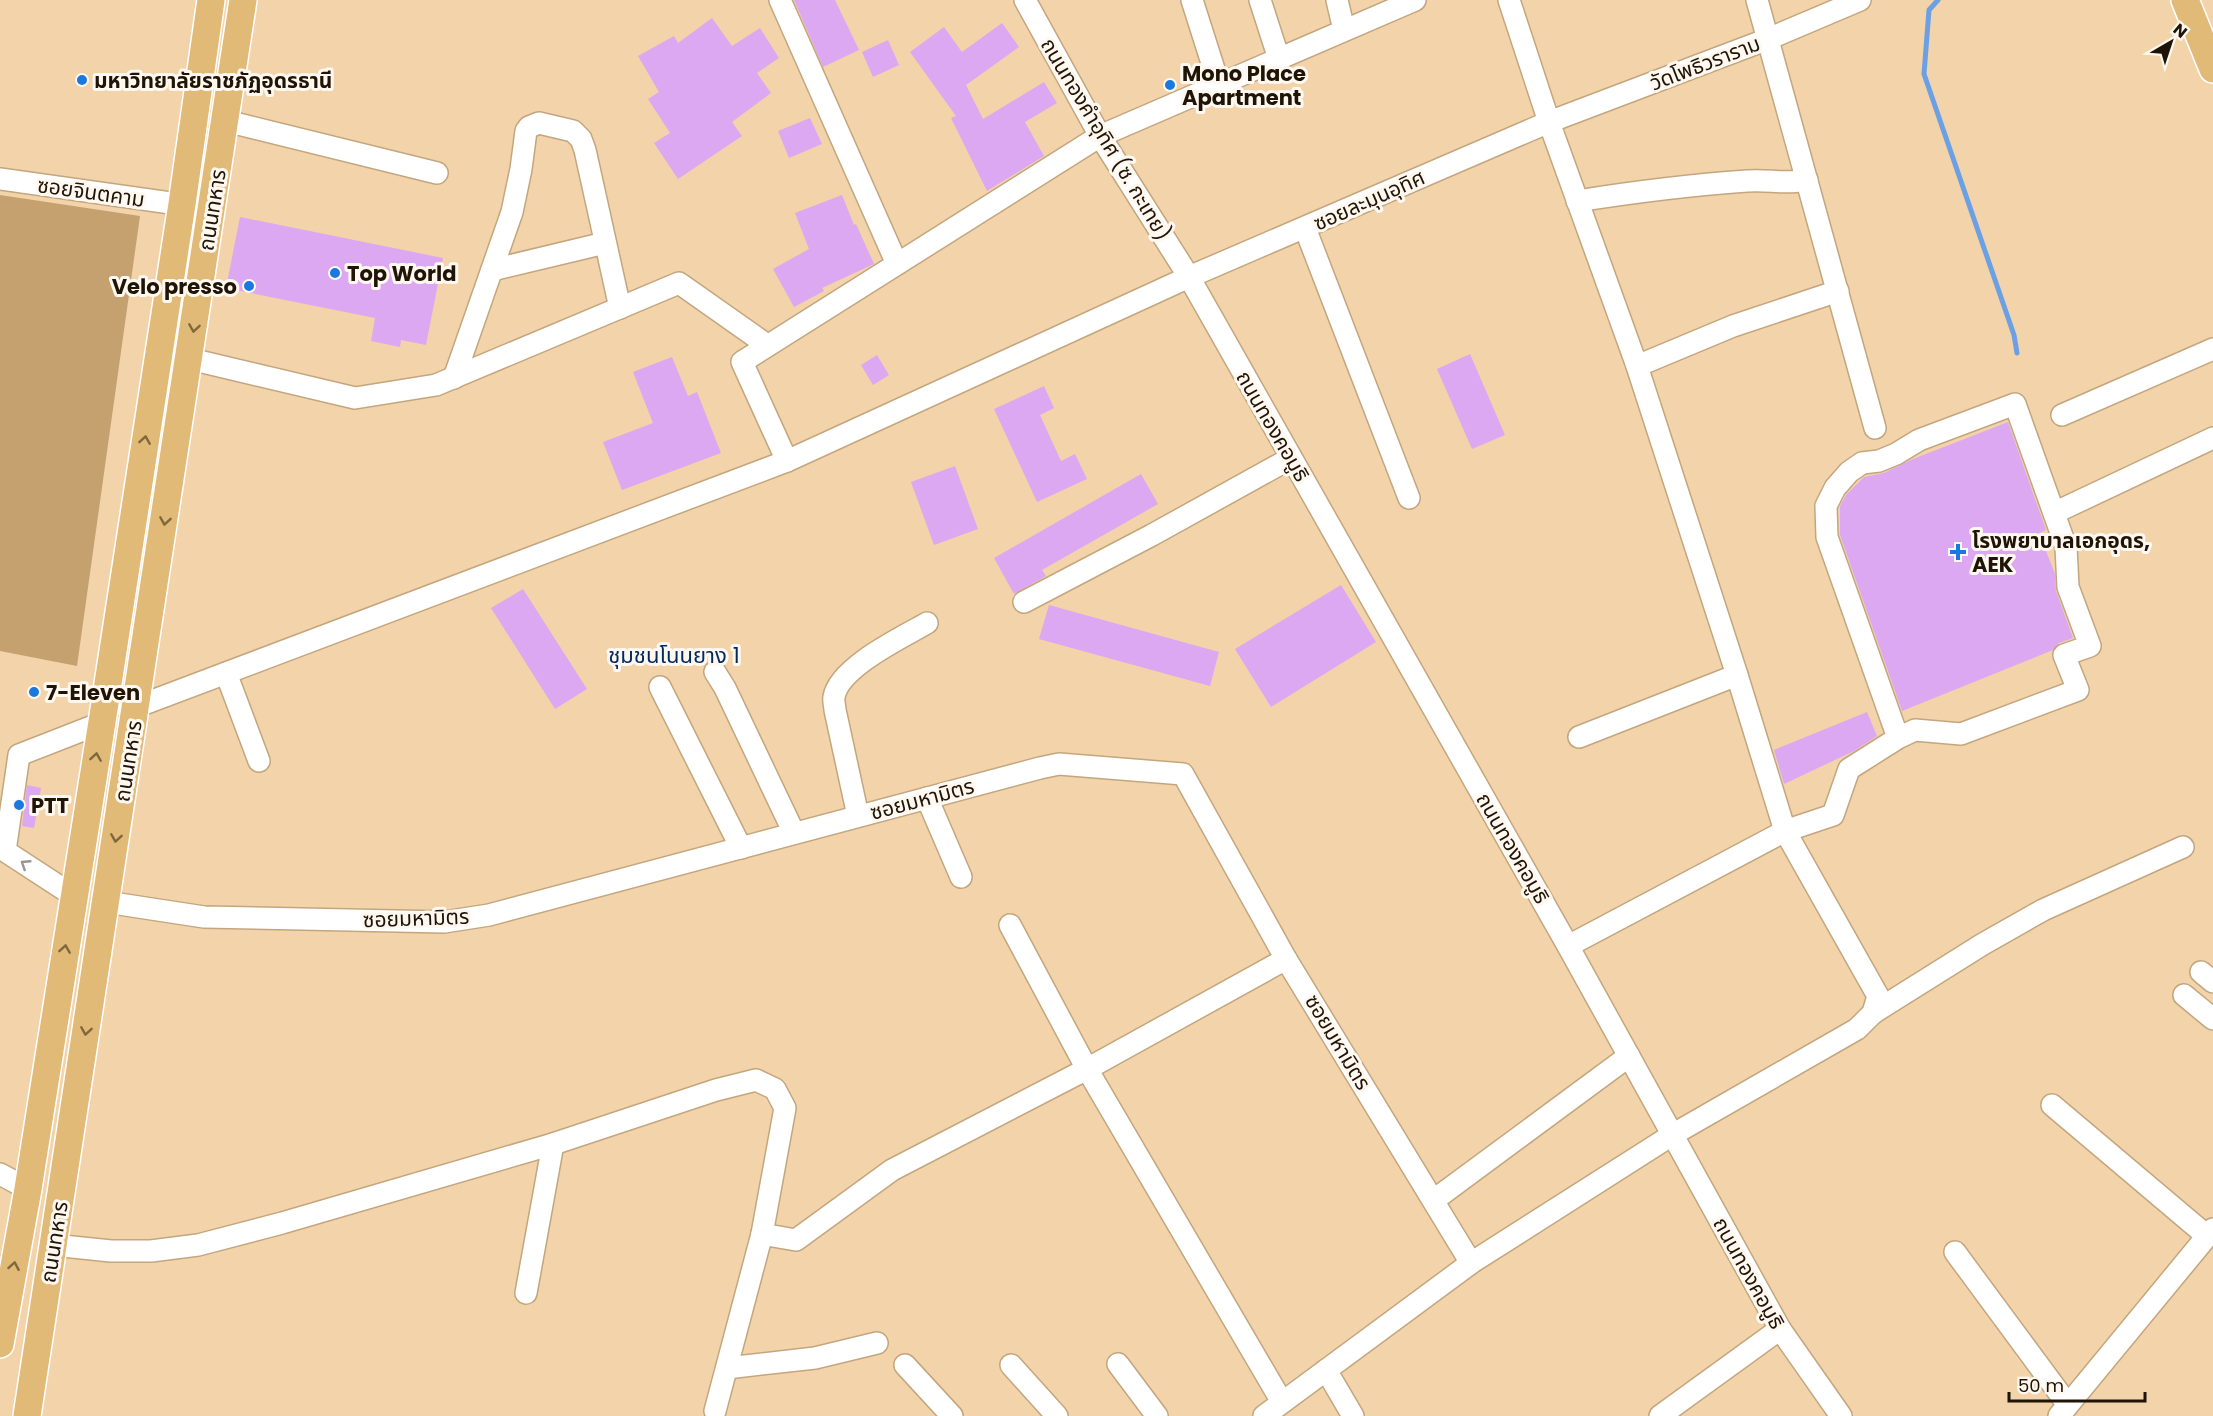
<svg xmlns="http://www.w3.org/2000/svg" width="2213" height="1416" font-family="Poppins,'Noto Sans Thai',sans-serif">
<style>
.green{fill:#c5a16f}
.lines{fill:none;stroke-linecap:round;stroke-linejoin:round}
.stream{stroke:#6ca0e5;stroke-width:5}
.building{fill:#dca8f2}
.minor-casing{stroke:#c4a67e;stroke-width:24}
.major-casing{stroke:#fff;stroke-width:30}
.minor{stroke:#fff;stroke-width:21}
.major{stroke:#e0ba76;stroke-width:27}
.oneway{stroke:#80673e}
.oneway2{stroke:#9a958e}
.poi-dot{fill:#1a78e1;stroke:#fff8f0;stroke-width:2}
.labels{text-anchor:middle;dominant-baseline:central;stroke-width:6;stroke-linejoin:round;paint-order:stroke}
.street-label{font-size:21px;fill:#1f1405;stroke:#fff8f0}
.poi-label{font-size:21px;font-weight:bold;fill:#1f1405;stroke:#fff8f0;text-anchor:start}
.neighbourhood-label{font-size:22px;fill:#002b5d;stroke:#fff8f0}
</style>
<rect width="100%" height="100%" fill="#f2d3aa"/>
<polygon class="green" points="0,195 140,216 77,666 0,651"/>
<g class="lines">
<polyline class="stream" points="1938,0 1929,10 1924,74 2014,335 2017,353"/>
</g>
<g class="building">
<polygon points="794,0 835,0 859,50 823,67"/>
<polygon points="712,18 732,46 760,28 779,58 757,73 771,93 732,122 742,136 678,179 654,143 670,133 648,99 659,92 638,56 674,36 678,43"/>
<polygon points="1002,23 1019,47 966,85 983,119 1044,82 1057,103 1025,122 1044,156 987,191 951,118 956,116 910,52 944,27 962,52"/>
<polygon points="888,40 899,65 873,77 862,52"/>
<polygon points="810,118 822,144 789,158 778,131"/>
<polygon points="842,195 854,225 856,224 874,264 822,288 824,291 794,307 773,269 809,249 795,213"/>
<polygon points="240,217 443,258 426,345 401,340 400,347 371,341 375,318 226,288"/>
<polygon points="1470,354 1505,435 1472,449 1437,369"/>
<polygon points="877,355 889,375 873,385 861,365"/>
<polygon points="672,357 688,396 697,392 721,453 622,490 603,442 653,423 633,372"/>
<polygon points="1044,386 1054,408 1040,415 1061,461 1075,454 1087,479 1037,502 994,409"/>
<polygon points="2008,422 2046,530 2039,533 2055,574 2056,591 2073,638 2059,643 2053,650 1902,711 1840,535 1840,506 1846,495 1864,477 1884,473 1913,459"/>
<polygon points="955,466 978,529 934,545 911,482"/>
<polygon points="1141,474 1158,504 1042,570 1046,576 1014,594 994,558"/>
<polygon points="1341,585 1376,642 1271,707 1235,649"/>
<polygon points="523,589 587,689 555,709 491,608"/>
<polygon points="1049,605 1219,652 1210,686 1039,639"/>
<polygon points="1867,712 1877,736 1854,751 1784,784 1774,750"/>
<polygon points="27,785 41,788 34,828 22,826"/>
</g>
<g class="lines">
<g class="minor-casing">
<g id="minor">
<polyline points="780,0 897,264"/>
<polyline points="1025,0 1100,136 1189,277 1568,946 1780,1329 1841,1416"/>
<polyline points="1192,0 1219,85"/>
<polyline points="1260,0 1279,59"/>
<polyline points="1337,0 1344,30"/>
<polyline points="1757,0 1875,428"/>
<polyline points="226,121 437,173"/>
<polyline points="0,179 213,209"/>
<path d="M1577,201C1634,192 1690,185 1747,181C1769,179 1784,185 1807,180"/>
<polyline points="1305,228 1409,498"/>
<polyline points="492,270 605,243"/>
<polyline points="190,359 355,398 436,385 679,283 767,345"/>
<polyline points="1637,366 1733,326 1838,291"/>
<polyline points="454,378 512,212 521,169 526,131 529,127 539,123 573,131 581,139 585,150 620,308"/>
<polyline points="2062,415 2213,349"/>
<polyline points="787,461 742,362 1100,136 1415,0"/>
<polyline points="2054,513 2213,438"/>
<polyline points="1024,602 1152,535 1291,458"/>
<polyline points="715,672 725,688 794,833"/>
<polyline points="226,673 259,761"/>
<polyline points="660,687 741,848"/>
<polyline points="105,703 136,707 787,461 1189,277 1549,122 1768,39 1860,0"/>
<polyline points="1579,737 1737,675"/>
<polyline points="927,798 961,877"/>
<path d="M858,816L835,710C835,706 833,701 834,697C839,667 903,637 927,623"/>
<polyline points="74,896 5,851 19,755 101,723"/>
<polyline points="106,902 204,917 444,922 489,915 1040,768 1059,764 1183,774 1286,959 1471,1263"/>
<polyline points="1010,925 1087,1069 1282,1402"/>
<polyline points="1568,946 1785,831 1833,815 1849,769 1898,738 1915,730 1961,734 2078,690 2064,655 2090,646 2068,587 2066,547 2015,404 1919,440 1896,454 1879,461 1862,463 1849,472 1835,488 1826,506 1827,537 1898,738"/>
<polyline points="2201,972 2213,982"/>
<polyline points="2184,995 2213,1019"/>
<polyline points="1873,1013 1983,944 2043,910 2183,847"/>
<polyline points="2052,1105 2207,1236"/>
<polyline points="0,1174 28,1189"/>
<polyline points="1434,1200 1629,1056"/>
<polyline points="53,1245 111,1251 151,1251 198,1245 282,1223 553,1144 716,1090 756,1080 775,1089 785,1108 762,1234 796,1240 892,1170 1087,1069 1286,959"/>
<polyline points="1955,1252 2068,1405"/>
<polyline points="526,1293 553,1144"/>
<polyline points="1118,1364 1157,1416"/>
<polyline points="905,1365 952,1416"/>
<polyline points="1011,1365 1057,1416"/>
<polyline points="727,1368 815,1358 877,1343"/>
<polyline points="1326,1370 1353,1416"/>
<polyline points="715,1411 762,1234"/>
<polyline points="1264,1416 1471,1263 1672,1135 1857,1029 1873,1013 1878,996 1785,831 1737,675 1637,366 1549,122 1509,0"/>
<polyline points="1660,1416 1780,1329"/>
<polyline points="2059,1416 2213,1229"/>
</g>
</g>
<g class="major-casing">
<g id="major">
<polyline points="2185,0 2213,69"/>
<polyline points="0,1344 28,1189 105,703 182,204 211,0"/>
<polyline points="27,1416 243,0"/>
</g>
</g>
<use href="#minor" class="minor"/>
<use href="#major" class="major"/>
</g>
<defs><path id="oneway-chevron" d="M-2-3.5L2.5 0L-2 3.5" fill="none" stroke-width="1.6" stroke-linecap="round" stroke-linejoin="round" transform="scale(1.5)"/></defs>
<g class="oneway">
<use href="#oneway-chevron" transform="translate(194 328) rotate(99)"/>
<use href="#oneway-chevron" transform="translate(145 440) rotate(-81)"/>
<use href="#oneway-chevron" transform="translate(165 521) rotate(99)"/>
<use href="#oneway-chevron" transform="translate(96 757) rotate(-81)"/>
<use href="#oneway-chevron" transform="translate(116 838) rotate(99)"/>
<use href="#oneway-chevron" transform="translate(65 949) rotate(-81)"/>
<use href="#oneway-chevron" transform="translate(86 1031) rotate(99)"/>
<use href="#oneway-chevron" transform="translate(14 1266) rotate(-80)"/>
</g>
<use class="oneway2" href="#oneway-chevron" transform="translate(25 864) rotate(-147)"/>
<g class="poi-dot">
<circle cx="82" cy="80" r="6"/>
<circle cx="1170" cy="85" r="6"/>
<circle cx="335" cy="273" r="6"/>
<circle cx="249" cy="286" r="6"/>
<path d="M1955 543h6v6h6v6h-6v6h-6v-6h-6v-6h6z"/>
<circle cx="34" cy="692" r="6"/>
<circle cx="19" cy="805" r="6"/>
</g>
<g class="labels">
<g class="street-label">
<text transform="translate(1705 63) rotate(-21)">วัดโพธิวราราม</text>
<text transform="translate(1106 139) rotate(59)">ถนนทองคำอุทิศ (ซ. กะเทย)</text>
<text transform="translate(91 192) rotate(8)">ซอยจินตคาม</text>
<text transform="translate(1369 200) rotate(-24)">ซอยละมุนอุทิศ</text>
<text transform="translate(212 210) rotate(-81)">ถนนทหาร</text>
<text transform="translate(1273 426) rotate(60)">ถนนทองคอมูธิ</text>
<text transform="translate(128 761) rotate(-81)">ถนนทหาร</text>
<text transform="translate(922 799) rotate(-15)">ซอยมหามิตร</text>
<text transform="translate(1513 848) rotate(60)">ถนนทองคอมูธิ</text>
<text transform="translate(416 918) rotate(-2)">ซอยมหามิตร</text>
<text transform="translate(1338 1042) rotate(59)">ซอยมหามิตร</text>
<text transform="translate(54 1242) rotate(-81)">ถนนทหาร</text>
<text transform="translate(1749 1273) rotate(61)">ถนนทองคอมูธิ</text>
</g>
<g class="poi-label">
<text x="1182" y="73">Mono Place<tspan x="1182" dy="24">Apartment</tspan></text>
<text x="94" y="80">มหาวิทยาลัยราชภัฏอุดรธานี</text>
<text x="347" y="273">Top World</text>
<text x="237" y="286" text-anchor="end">Velo presso</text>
<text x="1972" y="540">โรงพยาบาลเอกอุดร,<tspan x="1972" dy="24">AEK</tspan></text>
<text x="46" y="692">7-Eleven</text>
<text x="31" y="805">PTT</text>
</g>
<g class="neighbourhood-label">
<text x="674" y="655">ชุมชนโนนยาง 1</text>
</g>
</g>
<g transform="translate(2171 42) rotate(39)" stroke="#fff8f0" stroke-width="4.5" paint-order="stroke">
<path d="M0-4.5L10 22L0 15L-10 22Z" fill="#1f1405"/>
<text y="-9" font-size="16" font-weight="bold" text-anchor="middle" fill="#1f1405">N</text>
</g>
<path d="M2009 1392v9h136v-9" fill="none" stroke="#1f1405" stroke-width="3"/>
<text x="2018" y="1392" font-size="18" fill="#1f1405" stroke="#fff8f0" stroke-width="4.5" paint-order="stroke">50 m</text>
</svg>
